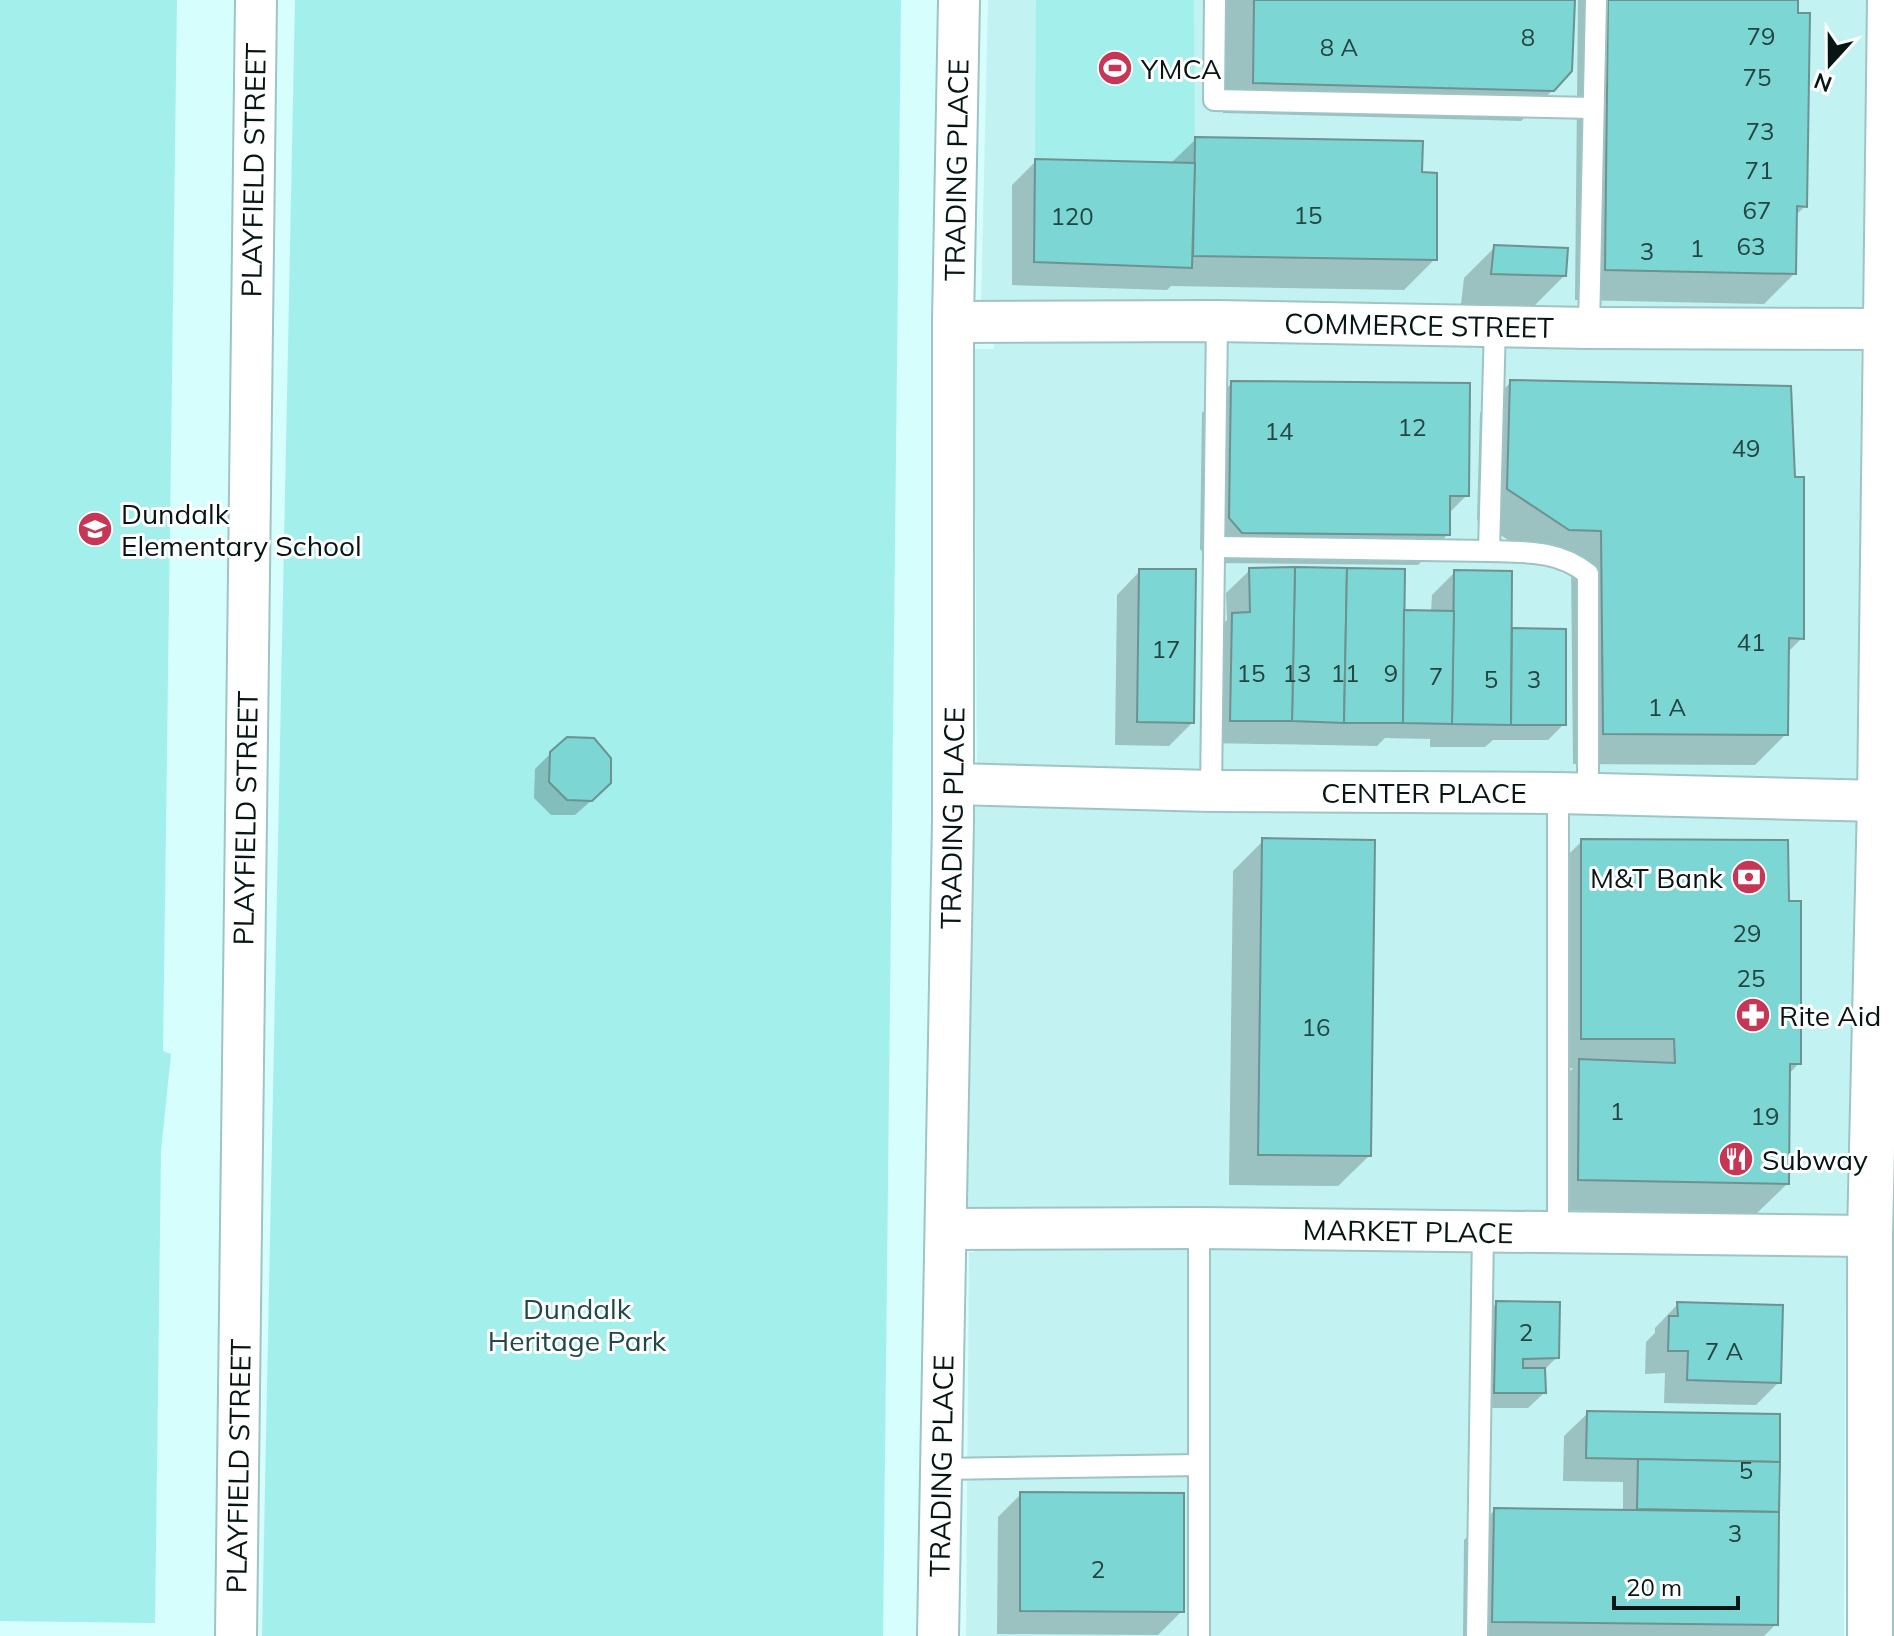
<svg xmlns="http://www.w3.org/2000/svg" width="1894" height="1636" font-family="Mulish,sans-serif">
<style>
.built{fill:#c2f2f1}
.green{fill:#a3efec}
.shadow{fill:#0003}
.building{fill:#7cd6d3;stroke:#6d9290;stroke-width:2}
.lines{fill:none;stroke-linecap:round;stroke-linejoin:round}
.service-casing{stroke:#9ec4c3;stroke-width:24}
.minor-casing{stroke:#9ec4c3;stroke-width:44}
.tertiary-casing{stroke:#9ec4c3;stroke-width:48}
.service{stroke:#fff;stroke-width:20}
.minor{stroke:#fff;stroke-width:40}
.tertiary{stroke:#fff;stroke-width:44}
.labels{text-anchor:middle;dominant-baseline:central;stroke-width:6;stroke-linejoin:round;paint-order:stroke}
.number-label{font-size:24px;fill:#244544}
.poi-label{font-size:28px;fill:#071515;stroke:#fff;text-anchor:start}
.street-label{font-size:28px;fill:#071515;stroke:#fff}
.park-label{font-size:28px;fill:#204a49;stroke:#fff}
</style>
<rect width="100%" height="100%" fill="#d6fefc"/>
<polygon class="built" points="988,0 1870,0 1861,345 1855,1225 1846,1253 1844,1636 966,1636 969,1252 974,1252 975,1222 962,1221 972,807 984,807 985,775 977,774 974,349 994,349 995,307 981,307"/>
<g class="green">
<polygon points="0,0 177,0 163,1051 171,1054 161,1151 155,1623 0,1621"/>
<polygon points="295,0 901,0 883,1636 262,1636"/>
<polygon points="1036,0 1194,0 1195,163 1035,159"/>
</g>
<g class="shadow">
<polygon points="1225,0 1573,0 1553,90 1521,121 1223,113"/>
<polygon points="1578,0 1796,0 1805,206 1795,216 1794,274 1764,304 1575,300"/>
<polygon points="1196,139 1420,174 1435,259 1404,290 1171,286 1167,290 1012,285 1012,185 1036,161 1170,164"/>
<polygon points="1495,247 1564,276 1534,306 1461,304 1464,278"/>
<polygon points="1511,382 1802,638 1787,653 1786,734 1755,765 1573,764 1571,561 1538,559 1477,520 1480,413"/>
<polygon points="1232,383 1467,495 1448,514 1448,534 1418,565 1211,563 1200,549 1202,413"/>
<polygon points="1250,570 1402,615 1431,612 1432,595 1455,572 1510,634 1513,630 1564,724 1548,740 1493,740 1485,747 1430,747 1430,739 1385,738 1377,746 1207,743 1209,638 1227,620 1226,593"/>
<polygon points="1140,571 1192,723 1169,746 1115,745 1117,595"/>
<polygon points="551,753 593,799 575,815 551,815 534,798 535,769"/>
<polygon points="1263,841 1369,1156 1338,1186 1229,1185 1233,871"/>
<polygon points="1582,841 1787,903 1799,1063 1788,1075 1787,1184 1756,1214 1549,1210 1549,1092 1573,1068 1551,1069 1551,872"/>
<polygon points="1497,1303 1557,1357 1543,1371 1544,1393 1528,1408 1480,1408 1481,1319"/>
<polygon points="1678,1304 1779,1382 1756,1405 1664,1403 1665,1373 1645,1374 1646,1342 1655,1333 1655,1328"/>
<polygon points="1588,1413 1778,1416 1776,1624 1764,1636 1463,1636 1464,1540 1495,1510 1623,1511 1623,1482 1563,1481 1564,1436"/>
<polygon points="1021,1494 1182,1611 1158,1635 997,1634 998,1517"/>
</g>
<g class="building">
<polygon points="1254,0 1575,0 1572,71 1554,91 1253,83"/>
<polygon points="1608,0 1798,0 1798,13 1810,13 1807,207 1797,206 1796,274 1605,270"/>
<polygon points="1195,137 1423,141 1422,172 1437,173 1437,260 1193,256"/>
<polygon points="1035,159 1195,163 1192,268 1034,262"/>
<polygon points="1494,245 1568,248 1566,276 1491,274"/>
<polygon points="1510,380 1791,386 1795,477 1804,477 1804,639 1789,638 1788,735 1603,734 1601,531 1569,530 1507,489"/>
<polygon points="1231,381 1470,383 1469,496 1450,496 1450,535 1242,533 1229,518"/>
<polygon points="1295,567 1347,568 1344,723 1292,721"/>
<polygon points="1295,567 1292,721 1230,721 1232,613 1250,612 1249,568"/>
<polygon points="1347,568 1405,569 1403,723 1344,723"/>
<polygon points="1139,569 1196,569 1194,723 1137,722"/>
<polygon points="1454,570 1512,571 1511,725 1452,724"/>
<polygon points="1404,610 1454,611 1452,724 1403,723"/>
<polygon points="1512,628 1566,629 1566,725 1511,725"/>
<polygon points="567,737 594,738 611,758 611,783 592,801 567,800 549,782 550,752"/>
<polygon points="1262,838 1375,840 1371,1156 1258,1155"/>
<polygon points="1581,839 1788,840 1789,901 1801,901 1801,1064 1790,1064 1789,1184 1578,1180 1579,1059 1675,1063 1674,1039 1581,1039"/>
<polygon points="1496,1301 1560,1302 1559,1358 1523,1359 1523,1368 1545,1368 1546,1393 1494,1393"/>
<polygon points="1677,1302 1783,1305 1781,1383 1687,1380 1688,1351 1668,1351 1669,1316 1678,1316"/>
<polygon points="1587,1411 1780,1414 1780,1462 1586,1458"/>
<polygon points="1638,1459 1780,1462 1779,1512 1637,1509"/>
<polygon points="1020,1492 1184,1493 1184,1612 1020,1611"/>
<polygon points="1494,1508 1779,1512 1778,1625 1492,1622"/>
</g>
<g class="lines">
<g class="service-casing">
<g id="service">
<polyline points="1215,0 1214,100 1592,108"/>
<path d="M1495,325L1489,551C1525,552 1559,550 1588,574V795"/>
<polyline points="1589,328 1596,0"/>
<polyline points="1215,547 1489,551"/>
<polyline points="1211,791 1217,321"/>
<polyline points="1558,793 1558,1234"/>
<polyline points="941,1469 1199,1465"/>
<polyline points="1199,1636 1199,1228"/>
<polyline points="1477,1636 1483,1231"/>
</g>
</g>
<g class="minor-casing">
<g id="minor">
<polyline points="953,322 1217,321 1589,328 1886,329"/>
<polyline points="954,784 1211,791 1558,793 1880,801"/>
<polyline points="946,1229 1199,1228 1870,1236"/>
<polyline points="236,1636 256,0"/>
<polyline points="938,1636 953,821 953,322 959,0"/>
</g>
</g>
<g class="tertiary-casing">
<polyline id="tertiary" points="1870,1636 1870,1236 1880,801 1890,0"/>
</g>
<use href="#service" class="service"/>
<use href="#minor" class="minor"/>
<use href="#tertiary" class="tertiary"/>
</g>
<defs>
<g id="stadium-disc" transform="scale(1.8)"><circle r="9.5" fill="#c63655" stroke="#fff"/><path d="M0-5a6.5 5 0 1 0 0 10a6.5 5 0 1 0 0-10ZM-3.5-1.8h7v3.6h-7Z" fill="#fff"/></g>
<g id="school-disc" transform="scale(1.8)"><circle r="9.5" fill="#c63655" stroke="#fff"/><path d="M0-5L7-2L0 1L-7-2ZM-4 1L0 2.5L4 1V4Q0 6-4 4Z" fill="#fff"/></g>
<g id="bank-disc" transform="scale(1.8)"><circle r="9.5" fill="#c63655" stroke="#fff"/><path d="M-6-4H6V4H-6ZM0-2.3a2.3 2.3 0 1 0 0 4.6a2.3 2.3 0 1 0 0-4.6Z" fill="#fff"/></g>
<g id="pharmacy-disc" transform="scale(1.8)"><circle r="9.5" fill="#c63655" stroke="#fff"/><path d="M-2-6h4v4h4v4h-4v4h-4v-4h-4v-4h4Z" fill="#fff"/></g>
<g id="restaurant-disc" transform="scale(1.8)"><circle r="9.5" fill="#c63655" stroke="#fff"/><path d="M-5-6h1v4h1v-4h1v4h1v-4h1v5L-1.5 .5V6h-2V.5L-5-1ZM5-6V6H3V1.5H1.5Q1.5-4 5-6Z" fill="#fff"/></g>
</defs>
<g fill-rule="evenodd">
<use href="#stadium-disc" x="1115" y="68"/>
<use href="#school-disc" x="95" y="529"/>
<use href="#bank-disc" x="1749" y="877"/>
<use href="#pharmacy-disc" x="1753" y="1015"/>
<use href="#restaurant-disc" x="1736" y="1159"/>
</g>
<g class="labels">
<g class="number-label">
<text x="1761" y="36">79</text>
<text x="1528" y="37">8</text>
<text x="1339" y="47">8 A</text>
<text x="1757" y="77">75</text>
<text x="1760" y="131">73</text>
<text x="1759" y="170">71</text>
<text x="1757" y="210">67</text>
<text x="1308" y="215">15</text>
<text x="1072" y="216">120</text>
<text x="1751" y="246">63</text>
<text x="1697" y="248">1</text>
<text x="1647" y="251">3</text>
<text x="1412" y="427">12</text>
<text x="1279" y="431">14</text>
<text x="1746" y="448">49</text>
<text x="1751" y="642">41</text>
<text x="1166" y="649">17</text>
<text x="1251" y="673">15</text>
<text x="1297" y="673">13</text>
<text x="1345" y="673">11</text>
<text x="1391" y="673">9</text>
<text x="1436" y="676">7</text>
<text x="1491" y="679">5</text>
<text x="1534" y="679">3</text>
<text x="1667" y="707">1 A</text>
<text x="1747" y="933">29</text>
<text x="1751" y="978">25</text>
<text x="1316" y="1027">16</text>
<text x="1617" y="1111">1</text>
<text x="1765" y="1116">19</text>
<text x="1526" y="1332">2</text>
<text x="1724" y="1351">7 A</text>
<text x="1746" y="1470">5</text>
<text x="1735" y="1533">3</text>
<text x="1098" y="1569">2</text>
</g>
<g class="poi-label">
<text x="1141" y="68">YMCA</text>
<text x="121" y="513">Dundalk<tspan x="121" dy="32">Elementary School</tspan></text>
<text x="1723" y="877" text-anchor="end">M&amp;T Bank</text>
<text x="1779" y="1015">Rite Aid</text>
<text x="1762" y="1159">Subway</text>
</g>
<g class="street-label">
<text transform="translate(253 170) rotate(-89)">PLAYFIELD STREET</text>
<text transform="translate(956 170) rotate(-89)">TRADING PLACE</text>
<text transform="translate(1419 325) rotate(1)">COMMERCE STREET</text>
<text x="1424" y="792">CENTER PLACE</text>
<text transform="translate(245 818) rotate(-89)">PLAYFIELD STREET</text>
<text transform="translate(952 818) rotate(-89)">TRADING PLACE</text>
<text transform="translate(1408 1231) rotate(1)">MARKET PLACE</text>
<text transform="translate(238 1466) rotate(-89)">PLAYFIELD STREET</text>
<text transform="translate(941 1466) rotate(-89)">TRADING PLACE</text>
</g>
<g class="park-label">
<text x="577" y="1308">Dundalk<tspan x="577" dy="32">Heritage Park</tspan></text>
</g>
</g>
<g transform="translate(1830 64) rotate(201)" stroke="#ffffff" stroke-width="6" paint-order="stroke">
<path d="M0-6L14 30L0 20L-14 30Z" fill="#071515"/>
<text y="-12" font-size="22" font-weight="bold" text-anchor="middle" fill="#071515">N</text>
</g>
<path d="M1614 1596v12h124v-12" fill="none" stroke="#071515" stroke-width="4"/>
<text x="1626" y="1596" font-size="24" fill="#071515" stroke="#ffffff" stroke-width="6" paint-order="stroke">20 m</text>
</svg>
